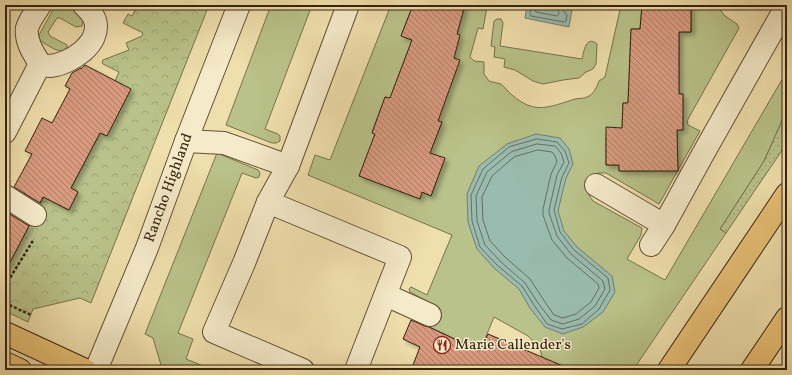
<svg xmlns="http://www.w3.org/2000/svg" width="792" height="375" font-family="Vollkorn,serif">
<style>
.grass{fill:url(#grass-dots);stroke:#77724c}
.forest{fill:url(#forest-crowns);stroke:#77724c}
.garden{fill:#b9c28a;stroke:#77724c}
.water{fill:#9abcb0;stroke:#727e6f}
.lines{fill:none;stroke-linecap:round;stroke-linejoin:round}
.shore{stroke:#686f5f;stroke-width:1}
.building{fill:url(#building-back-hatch);stroke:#35220e;filter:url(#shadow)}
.minor-casing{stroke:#645136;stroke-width:24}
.major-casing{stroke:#35220e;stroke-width:24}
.path{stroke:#35220e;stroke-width:2.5;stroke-dasharray:3 2;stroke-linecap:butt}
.minor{stroke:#f5eac9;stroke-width:22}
.major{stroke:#e8c076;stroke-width:22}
.labels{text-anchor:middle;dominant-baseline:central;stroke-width:3;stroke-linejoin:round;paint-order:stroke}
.street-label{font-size:15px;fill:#35220e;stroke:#f5eac9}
.poi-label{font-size:15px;fill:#35220e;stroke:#f5eac9;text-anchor:start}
</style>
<defs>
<pattern id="grass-dots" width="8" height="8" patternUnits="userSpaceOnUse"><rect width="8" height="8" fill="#b9c28a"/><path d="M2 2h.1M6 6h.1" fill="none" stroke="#a0a676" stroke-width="1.8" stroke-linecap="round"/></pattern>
<pattern id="forest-crowns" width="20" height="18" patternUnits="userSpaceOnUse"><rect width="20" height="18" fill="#b9c28a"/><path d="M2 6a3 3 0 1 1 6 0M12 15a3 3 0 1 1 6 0" fill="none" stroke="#a0a676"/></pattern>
<pattern id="building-back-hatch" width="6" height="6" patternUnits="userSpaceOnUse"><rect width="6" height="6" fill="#d79a7f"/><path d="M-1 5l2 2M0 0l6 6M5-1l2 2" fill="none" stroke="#af7d66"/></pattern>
<filter id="shadow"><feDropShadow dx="3.5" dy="3.5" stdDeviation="2" flood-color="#0004"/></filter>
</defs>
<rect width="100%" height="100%" fill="#efdfac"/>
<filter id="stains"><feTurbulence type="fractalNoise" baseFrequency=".005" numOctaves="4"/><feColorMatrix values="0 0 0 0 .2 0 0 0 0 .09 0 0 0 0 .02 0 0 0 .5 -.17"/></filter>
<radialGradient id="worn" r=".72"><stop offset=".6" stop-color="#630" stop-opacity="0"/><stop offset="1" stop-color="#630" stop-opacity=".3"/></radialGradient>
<polygon class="grass" points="787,109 787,143 726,233 720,229 764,161"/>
<polygon class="forest" points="138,5 209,5 91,303 80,298 33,309 28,322 5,311 5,272 44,197 68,210 78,192 71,188 100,133 115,81 119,72 103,64 102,62 103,60 129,50 126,43 142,36 143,33 123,23 128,14 132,16"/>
<g class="garden">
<path d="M57,5H67L72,7L83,21L82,26L76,27L60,18H57L48,32L50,36L67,45V48C65,49 63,51 61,51C56,51 43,43 40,40L39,35L54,8Z"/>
<polygon points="271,5 312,5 265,129 278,134 280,136 280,141 276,143 272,143 226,125"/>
<path d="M391,5H413L401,36L412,40L390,98L385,97L372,132L375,134L359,176L419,198L422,192L431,196L444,159L430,153L442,122L438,121L457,34L465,5H490L487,7L483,29L478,28L470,57L474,61L484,62V74L489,81C492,82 497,83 501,84C505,87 508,92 512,95C535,115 549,107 575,99C579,98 583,99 587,97C593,95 597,87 599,81L605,77L621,5H642L640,29H631L628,103H623L622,128L606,135V165H619V171H678L677,130H683V94H679V32H691V5H716L725,16L737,24L739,28L687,121L688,125L700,131L659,204L606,173H598L590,177C586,187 586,192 593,201L642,228L641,235L627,259L665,280L787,71V109L764,161L720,229L726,233L633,370H536L542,357L540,349L528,336L494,317L480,351L429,327L436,306L410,292L409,289L411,287L427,295L452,235L308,175L315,155L330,160Z"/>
<path d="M497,19H501L503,23L500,46L582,59C584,51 586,35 597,44L596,64L593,69L586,72L579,78L563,80L543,84L533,81L515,70L504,67L505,59L494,57L495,47L491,46L494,21Z"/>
<polygon points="217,153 258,170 260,173 259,177 256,178 242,173 178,333 193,339 186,359 213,370 167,370 161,365 153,338 145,334"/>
</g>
<g class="water">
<polygon points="527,5 567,5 567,9 572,10 569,27 525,18"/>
<polygon points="536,134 560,138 569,149 573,164 566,178 558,211 564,231 577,247 612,276 615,292 603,312 583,327 563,334 545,327 530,308 519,289 494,268 477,249 468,222 467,194 479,166 507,144"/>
</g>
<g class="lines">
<g class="shore">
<polyline points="531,5 530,14 531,16 564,22 566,21 567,15 563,10 563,5"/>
<polyline points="536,5 535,10 536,12 557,16 559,14 558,9 558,5"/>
<polygon points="537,139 557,142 565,151 569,163 562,177 554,210 560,232 574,250 608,278 610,290 599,309 582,324 562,329 547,324 534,305 522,286 497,265 480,247 472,221 471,195 483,169 509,147"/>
<polygon points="537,144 555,146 561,153 564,162 557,175 549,210 549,213 557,236 571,254 603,281 605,289 595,306 579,319 563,324 551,320 538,303 525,283 501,262 485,245 477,221 476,196 487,172 511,152"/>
<polygon points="538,150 552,152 555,156 557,162 551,174 543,209 543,215 552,240 567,258 598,284 599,288 591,302 576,314 563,318 554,315 543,299 530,279 505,257 490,241 483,220 482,197 492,176 514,157"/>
</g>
</g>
<g class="building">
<polygon points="413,5 465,5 457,34 460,35 454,58 460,60 438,121 442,122 430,153 445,158 431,196 422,192 420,199 359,176 375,134 372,133 385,97 390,98 412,40 401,36"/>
<polygon points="642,5 691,5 691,32 679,32 679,94 683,94 683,130 677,130 678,171 619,171 619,165 606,165 606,127 622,128 623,103 628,103 631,29 640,29"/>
<polygon points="85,65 131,89 107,136 100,133 71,188 78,192 69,210 43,197 40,203 14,187 32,154 25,151 42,118 52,123 70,89 65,86 72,73 81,68 81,69"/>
<polygon points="5,211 29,226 5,272"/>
<polygon points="411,320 425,326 429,327 480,351 488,334 572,370 411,370 420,347 403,339"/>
</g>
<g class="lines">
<g class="minor-casing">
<g id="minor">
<path d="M40,5C36,11 29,21 27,28C25,41 34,54 40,64C44,65 46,66 50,66C70,64 102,44 95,20C93,14 88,9 84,5"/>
<polyline points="5,132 40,64"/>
<polyline points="186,141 224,143 288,166"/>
<polyline points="596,185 664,225"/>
<polyline points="5,196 35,215"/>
<polyline points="268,202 400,257 356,370"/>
<polyline points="651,245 664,225 703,154 787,5"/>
<polyline points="386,295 430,315"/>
<polyline points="96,370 147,248 186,141 239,5"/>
<polyline points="303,370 214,332 244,263 268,202 288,166 348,5"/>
</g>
</g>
<g class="major-casing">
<g id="major">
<polyline points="5,333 85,370"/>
<polyline points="5,363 20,370"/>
<polyline points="669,370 787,194"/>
<polyline points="752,370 787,318"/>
</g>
</g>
<g class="path">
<polyline points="5,286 34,239"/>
<polyline points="5,303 31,315"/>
</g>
<use href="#minor" class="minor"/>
<use href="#major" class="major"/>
</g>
<defs>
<g id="restaurant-ring" transform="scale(0.9)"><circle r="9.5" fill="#f5eac9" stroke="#8f2418" stroke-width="1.5"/><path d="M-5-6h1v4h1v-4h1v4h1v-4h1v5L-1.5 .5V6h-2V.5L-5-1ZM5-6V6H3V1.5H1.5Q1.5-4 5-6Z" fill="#8f2418"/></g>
</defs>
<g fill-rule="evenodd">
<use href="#restaurant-ring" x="442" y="345"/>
</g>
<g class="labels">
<g class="street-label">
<text transform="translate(169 188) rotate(-70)">Rancho Highland</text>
</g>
<g class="poi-label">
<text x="455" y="345">Marie Callender's</text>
</g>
</g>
<rect width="792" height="375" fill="none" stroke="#efdfac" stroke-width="20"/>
<rect x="6" y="6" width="780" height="363" fill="none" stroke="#35220e" stroke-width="2"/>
<rect x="10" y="10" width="772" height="355" fill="none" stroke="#35220e"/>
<rect width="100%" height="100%" filter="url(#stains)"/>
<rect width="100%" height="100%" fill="url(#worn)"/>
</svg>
